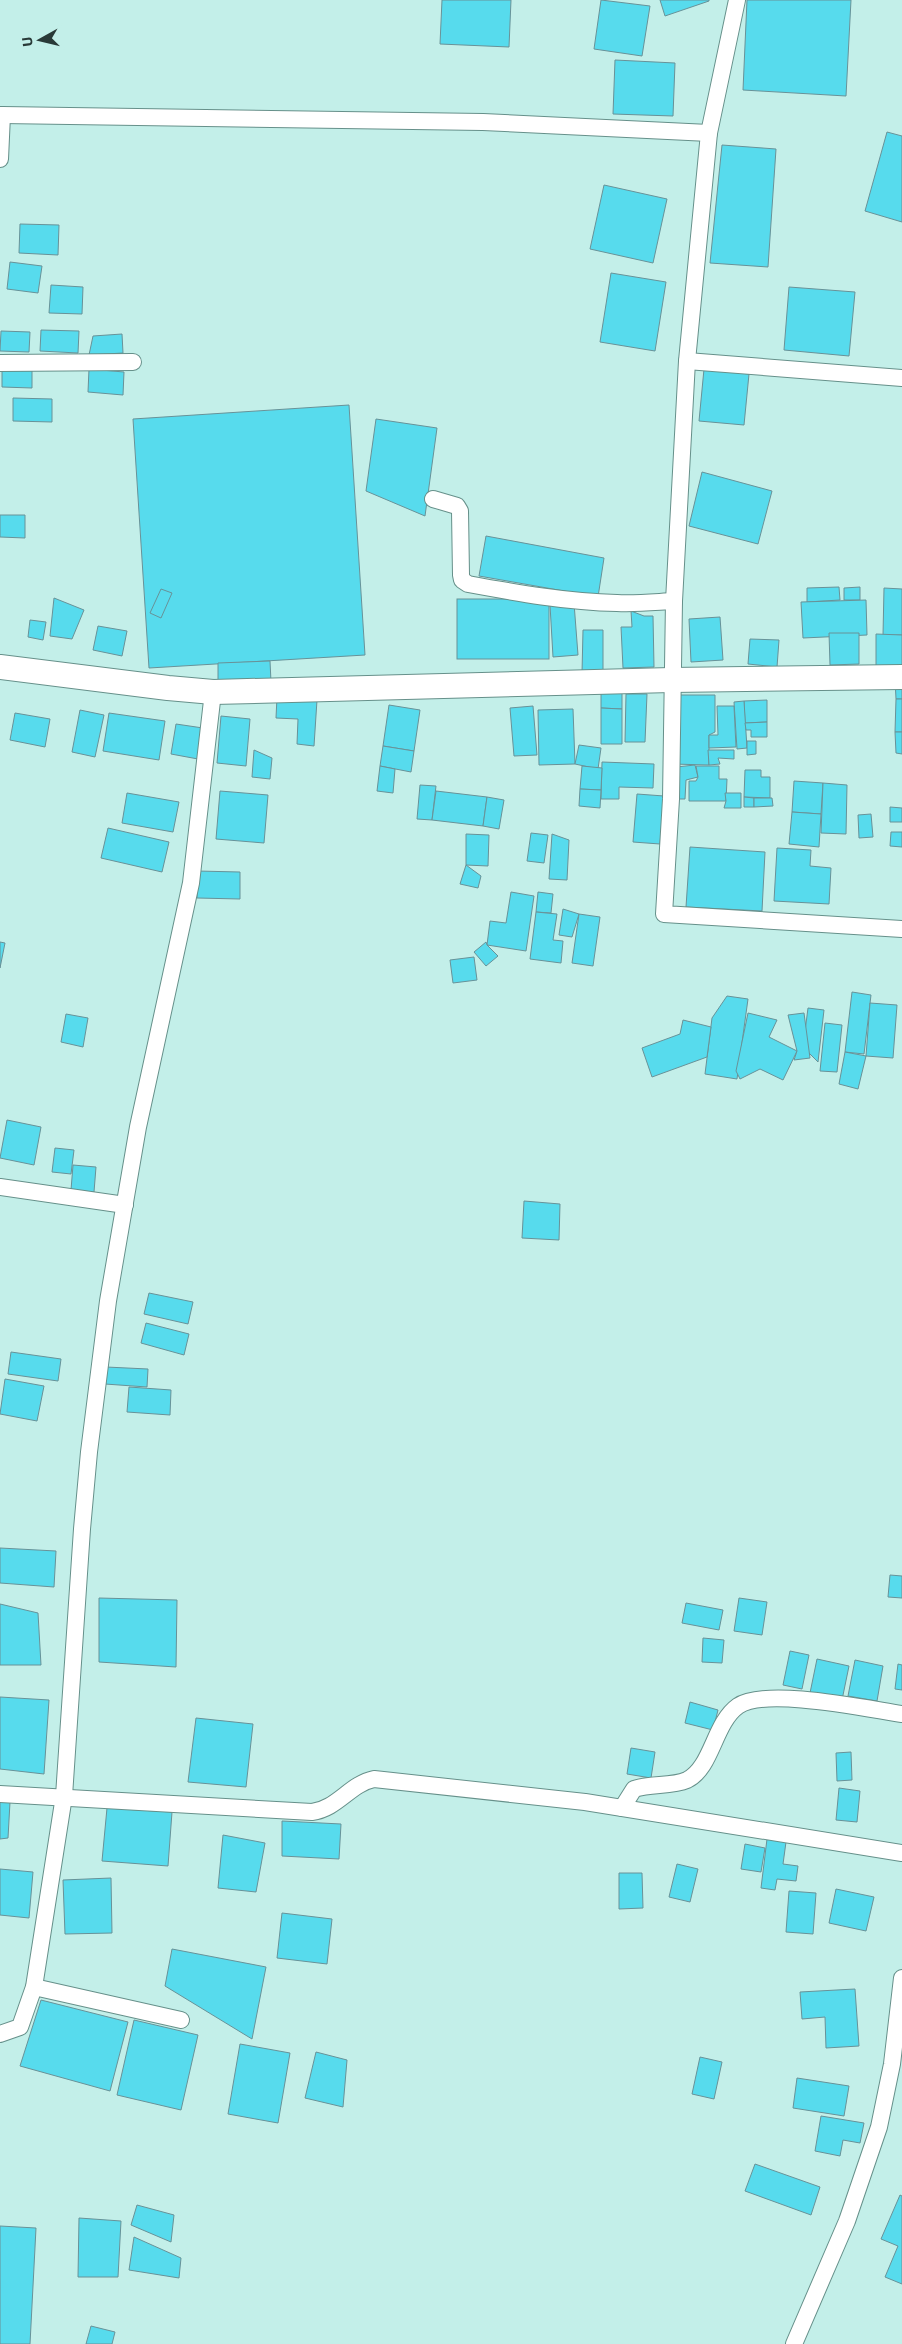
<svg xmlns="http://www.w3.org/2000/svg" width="902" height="2344" font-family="'Exo 2',sans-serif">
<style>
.building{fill:#57dbed;stroke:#689298}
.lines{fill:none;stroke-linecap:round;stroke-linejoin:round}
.minor-casing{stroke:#66908a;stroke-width:18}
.secondary-casing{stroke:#66908a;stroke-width:26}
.minor{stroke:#fff;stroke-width:16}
.secondary{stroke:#fff;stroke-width:24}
</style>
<rect width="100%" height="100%" fill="#c3efe9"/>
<g class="building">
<polygon points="442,0 511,0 509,47 440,44"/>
<polygon points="601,0 650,6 642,56 594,49"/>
<polygon points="660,0 709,0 709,1 665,16"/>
<polygon points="747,0 851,0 846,96 743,90"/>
<polygon points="615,60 675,63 673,116 613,114"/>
<polygon points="887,132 902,136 902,222 865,211"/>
<polygon points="722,145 776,149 768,267 710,263"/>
<polygon points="604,185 667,199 653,263 590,249"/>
<polygon points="20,224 59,225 58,255 19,253"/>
<polygon points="10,262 42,266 38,293 7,289"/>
<polygon points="611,273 666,282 655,351 600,342"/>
<polygon points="51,285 83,287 82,314 49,313"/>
<polygon points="789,287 855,292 849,356 784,350"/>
<polygon points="41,330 79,331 78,353 40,351"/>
<polygon points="1,331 30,332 29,352 0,351"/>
<polygon points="122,334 123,353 89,355 93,336"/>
<polygon points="2,369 32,369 32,388 2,387"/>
<polygon points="89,369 124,372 123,395 88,392"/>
<polygon points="704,369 749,374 744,425 699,421"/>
<polygon points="13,398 52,399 52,422 13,421"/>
<polygon points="349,405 365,655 149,668 133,419"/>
<polygon points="376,419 437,428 425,516 366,491"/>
<polygon points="702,472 772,491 758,544 689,526"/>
<polygon points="0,515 25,515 25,538 0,537"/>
<polygon points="486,536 604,558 598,597 479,576"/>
<polygon points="839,587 840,600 807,602 807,588"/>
<polygon points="860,587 860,600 844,600 844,588"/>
<polygon points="884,588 902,589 902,635 883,635"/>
<polygon points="161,589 172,593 161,618 150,613"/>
<polygon points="54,598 84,610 72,639 50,636"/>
<rect x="457" y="599" width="92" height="60"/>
<polygon points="866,600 867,635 803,638 801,602"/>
<polygon points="574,603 578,655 553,657 550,605"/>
<polygon points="631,611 644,616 653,616 654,667 623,668 621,627 632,627"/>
<polygon points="720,617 723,660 691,662 689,619"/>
<polygon points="30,620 46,622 43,640 28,637"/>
<polygon points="98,626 127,631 122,656 93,650"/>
<polygon points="583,630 603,630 603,673 582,673"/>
<polygon points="829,633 859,633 859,664 830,665"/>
<polygon points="876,634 902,635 902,667 876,667"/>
<polygon points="750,639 779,640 777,667 748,664"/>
<polygon points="270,661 271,682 218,684 218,663"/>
<polygon points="895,679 902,679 902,699 896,699"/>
<polygon points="601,692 622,693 622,709 601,708"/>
<polygon points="626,694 647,694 645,742 625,742"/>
<polygon points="673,695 715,695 715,732 709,735 709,765 672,764"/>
<polygon points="277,697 317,700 314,746 297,744 298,719 276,718"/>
<polygon points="896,699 902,699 902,732 895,732"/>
<polygon points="767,700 767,722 745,723 744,701"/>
<polygon points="744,701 747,748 737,749 734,702"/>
<polygon points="389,705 420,710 414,751 383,746"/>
<polygon points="533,706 537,755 514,756 510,708"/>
<polygon points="717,706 734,706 736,747 709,748 709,735 718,735"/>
<polygon points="601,708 622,709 622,744 601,744"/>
<polygon points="573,709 575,764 539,765 538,710"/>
<polygon points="80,710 104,715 95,757 72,752"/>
<polygon points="15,713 50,719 45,747 10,740"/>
<polygon points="109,713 165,721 159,760 103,751"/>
<polygon points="221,716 250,719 246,766 217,763"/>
<polygon points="767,722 767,737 751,737 751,730 746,730 745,723"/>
<polygon points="176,724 203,728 198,759 171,754"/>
<polygon points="895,732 902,732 902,754 896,753"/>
<polygon points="747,741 756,741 756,754 747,755"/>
<polygon points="579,745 601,748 598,769 575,764"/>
<polygon points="383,746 414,751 411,772 380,766"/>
<polygon points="254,750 272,758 270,779 252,777"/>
<polygon points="708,750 734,750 734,759 718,758 720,764 709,765"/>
<polygon points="602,762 654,764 653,788 619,787 619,799 601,799"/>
<polygon points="695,765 698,777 686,780 685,799 675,799 676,767"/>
<polygon points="380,766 395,769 393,793 377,791"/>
<polygon points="582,766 602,768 601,790 580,789"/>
<polygon points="696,766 719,766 719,779 727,779 726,801 689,801 689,781 696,781 698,777"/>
<polygon points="745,770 761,770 761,777 770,777 770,798 744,797"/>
<polygon points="794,781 823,783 821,814 792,812"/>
<polygon points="823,783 847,785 846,834 821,833"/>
<polygon points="420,785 436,786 432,820 417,819"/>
<polygon points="580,789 601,790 600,808 579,806"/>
<polygon points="220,791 268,795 264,843 216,839"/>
<polygon points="436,791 487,797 483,826 432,820"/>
<polygon points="127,793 179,802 173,832 122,823"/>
<polygon points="725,793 741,793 741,808 724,808 726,801"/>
<polygon points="637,794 664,796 660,844 633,842"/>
<polygon points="487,797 504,800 499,829 483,826"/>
<polygon points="744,797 754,798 754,807 744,807"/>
<polygon points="754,798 772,798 773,806 754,807"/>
<polygon points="890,807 902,808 902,822 890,822"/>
<polygon points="792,812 821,814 819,847 789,844"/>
<polygon points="871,814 873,837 859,838 858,815"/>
<polygon points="108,828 169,842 162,872 101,858"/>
<polygon points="891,832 902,832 902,847 890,846"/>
<polygon points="531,833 548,835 544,863 527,861"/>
<polygon points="466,834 489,835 488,866 466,865"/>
<polygon points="552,834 569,840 567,880 549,879"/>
<polygon points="690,847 765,852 762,911 686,907"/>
<polygon points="777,848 811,850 810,866 831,868 829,904 774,901"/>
<polygon points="466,865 481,876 478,888 460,884"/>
<polygon points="197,871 240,872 240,899 197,898"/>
<polygon points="511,892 534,896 526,951 487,945 490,921 506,923"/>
<polygon points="538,892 553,894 551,913 536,912"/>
<polygon points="563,909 579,914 572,937 559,935"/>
<polygon points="536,912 557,914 553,940 563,941 561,963 530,959"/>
<polygon points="579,914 600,917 593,966 572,963"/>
<polygon points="0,942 5,943 0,968"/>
<polygon points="486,942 487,945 498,956 486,966 474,952"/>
<polygon points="474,957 477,980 453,983 450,960"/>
<polygon points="852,992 871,995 864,1054 845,1052"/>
<polygon points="727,996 748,999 737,1079 705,1074 712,1018"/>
<polygon points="870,1003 897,1005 893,1058 866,1056"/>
<polygon points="808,1008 824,1010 818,1062 803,1047"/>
<polygon points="748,1013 777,1020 769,1037 797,1051 783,1080 760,1069 740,1079 736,1071"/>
<polygon points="804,1013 810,1058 794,1060 797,1051 788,1015"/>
<polygon points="66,1014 88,1018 83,1047 61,1042"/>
<polygon points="683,1020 711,1027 707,1057 652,1077 642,1048 680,1034"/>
<polygon points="825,1023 842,1025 837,1072 820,1071"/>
<polygon points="845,1052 866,1056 858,1089 839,1084"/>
<polygon points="7,1120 41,1127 34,1165 0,1158"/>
<polygon points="55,1148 74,1150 71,1174 52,1172"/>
<polygon points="73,1165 96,1167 94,1192 71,1190"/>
<polygon points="524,1201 560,1204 559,1240 522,1238"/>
<polygon points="149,1293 193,1302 188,1324 144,1314"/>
<polygon points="146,1323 189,1334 184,1355 141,1343"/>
<polygon points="11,1352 61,1359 58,1381 8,1374"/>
<polygon points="106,1367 148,1369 147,1387 105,1384"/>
<polygon points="5,1379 44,1386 37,1421 0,1414"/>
<polygon points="129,1387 171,1390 170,1415 127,1412"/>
<polygon points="0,1548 56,1551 54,1587 0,1583"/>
<polygon points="890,1575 902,1576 902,1598 888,1597"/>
<polygon points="99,1598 177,1600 176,1667 99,1662"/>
<polygon points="739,1598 767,1602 762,1635 734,1631"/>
<polygon points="686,1603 723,1610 719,1630 682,1623"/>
<polygon points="0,1604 38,1613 41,1665 0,1665"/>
<polygon points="703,1638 724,1640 722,1663 702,1662"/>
<polygon points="790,1651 809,1655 802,1689 783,1685"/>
<polygon points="817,1659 849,1666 842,1700 810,1693"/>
<polygon points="855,1660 883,1666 877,1701 848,1696"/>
<polygon points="898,1664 902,1665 902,1690 895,1689"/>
<polygon points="0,1697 49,1700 44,1774 0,1769"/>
<polygon points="690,1702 718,1710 713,1730 685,1723"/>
<polygon points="196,1718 253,1724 246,1787 188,1782"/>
<polygon points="631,1748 655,1752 651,1778 627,1774"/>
<polygon points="851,1752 852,1780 837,1781 836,1753"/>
<polygon points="839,1788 860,1791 857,1822 836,1820"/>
<polygon points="0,1802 10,1802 8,1838 0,1839"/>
<polygon points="107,1808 172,1812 168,1866 102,1861"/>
<polygon points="282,1821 341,1824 339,1859 282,1856"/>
<polygon points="223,1835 265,1843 256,1892 218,1888"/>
<polygon points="767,1839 786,1842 783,1864 798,1866 796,1881 777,1879 775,1890 761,1888"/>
<polygon points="745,1844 765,1848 761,1872 741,1869"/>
<polygon points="677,1864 698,1869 690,1902 669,1897"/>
<polygon points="0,1869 33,1872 29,1918 0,1915"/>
<polygon points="619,1873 642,1873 643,1908 619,1909"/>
<polygon points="111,1878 112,1933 65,1934 63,1880"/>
<polygon points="836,1889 874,1897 866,1931 829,1923"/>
<polygon points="789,1891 816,1893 813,1934 786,1932"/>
<polygon points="282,1913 332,1919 327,1964 277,1958"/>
<polygon points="172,1949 266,1967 252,2039 165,1986"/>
<polygon points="855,1989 859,2046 826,2048 825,2017 802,2019 800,1992"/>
<polygon points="41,2000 128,2022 110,2091 20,2066"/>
<polygon points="134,2020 198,2035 181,2110 117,2095"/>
<polygon points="240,2044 290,2053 278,2123 228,2114"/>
<polygon points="316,2052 347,2060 343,2107 305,2098"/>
<polygon points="700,2057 722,2062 714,2099 692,2094"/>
<polygon points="797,2078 849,2086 844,2116 793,2108"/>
<polygon points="821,2116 864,2123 860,2143 843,2140 840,2156 815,2151"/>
<polygon points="755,2164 820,2187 811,2215 745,2191"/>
<polygon points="900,2195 902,2196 902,2284 885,2277 898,2246 881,2239"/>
<polygon points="137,2205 174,2215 171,2242 131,2225"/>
<polygon points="79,2218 121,2221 118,2277 78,2277"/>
<polygon points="0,2226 36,2228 30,2344 0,2344"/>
<polygon points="134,2237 181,2258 179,2278 129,2270"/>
<polygon points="91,2326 115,2332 112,2344 86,2344"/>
</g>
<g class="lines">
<g class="minor-casing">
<g id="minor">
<polyline points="737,0 709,133 687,361 674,601 671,799 664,914 902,929"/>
<polyline points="0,115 2,115 0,159"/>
<polyline points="2,115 483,122 709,133"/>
<polyline points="687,361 902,378"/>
<polyline points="0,363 133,362"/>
<path d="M433,499L457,506L460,511L461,575L462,580L468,584C517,593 567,602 617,603C636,604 655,602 674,601"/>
<polyline points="0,1187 125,1205"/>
<path d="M0,1794L312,1812C337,1809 350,1784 374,1779L585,1802L902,1853"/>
<path d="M622,1808L634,1789C651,1783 671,1787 687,1780C712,1768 714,1723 738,1706C765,1687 868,1709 902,1714"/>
<polyline points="34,1987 181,2020"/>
<polyline points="0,2034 20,2027 34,1987 64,1796 82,1529 89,1452 108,1301 138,1127 191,883 213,692"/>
<polyline points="794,2344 847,2221 879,2127 892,2064 902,1978"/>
</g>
</g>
<g class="secondary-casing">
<polyline id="secondary" points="0,667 168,688 213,692 671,680 902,677"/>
</g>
<use href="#minor" class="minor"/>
<use href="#secondary" class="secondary"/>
</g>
<g transform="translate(40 40) rotate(262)" stroke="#c3efe9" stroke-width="4" paint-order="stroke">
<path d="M0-4L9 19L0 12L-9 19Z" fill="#293a38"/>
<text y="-8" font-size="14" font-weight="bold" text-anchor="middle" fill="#293a38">U</text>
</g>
</svg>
